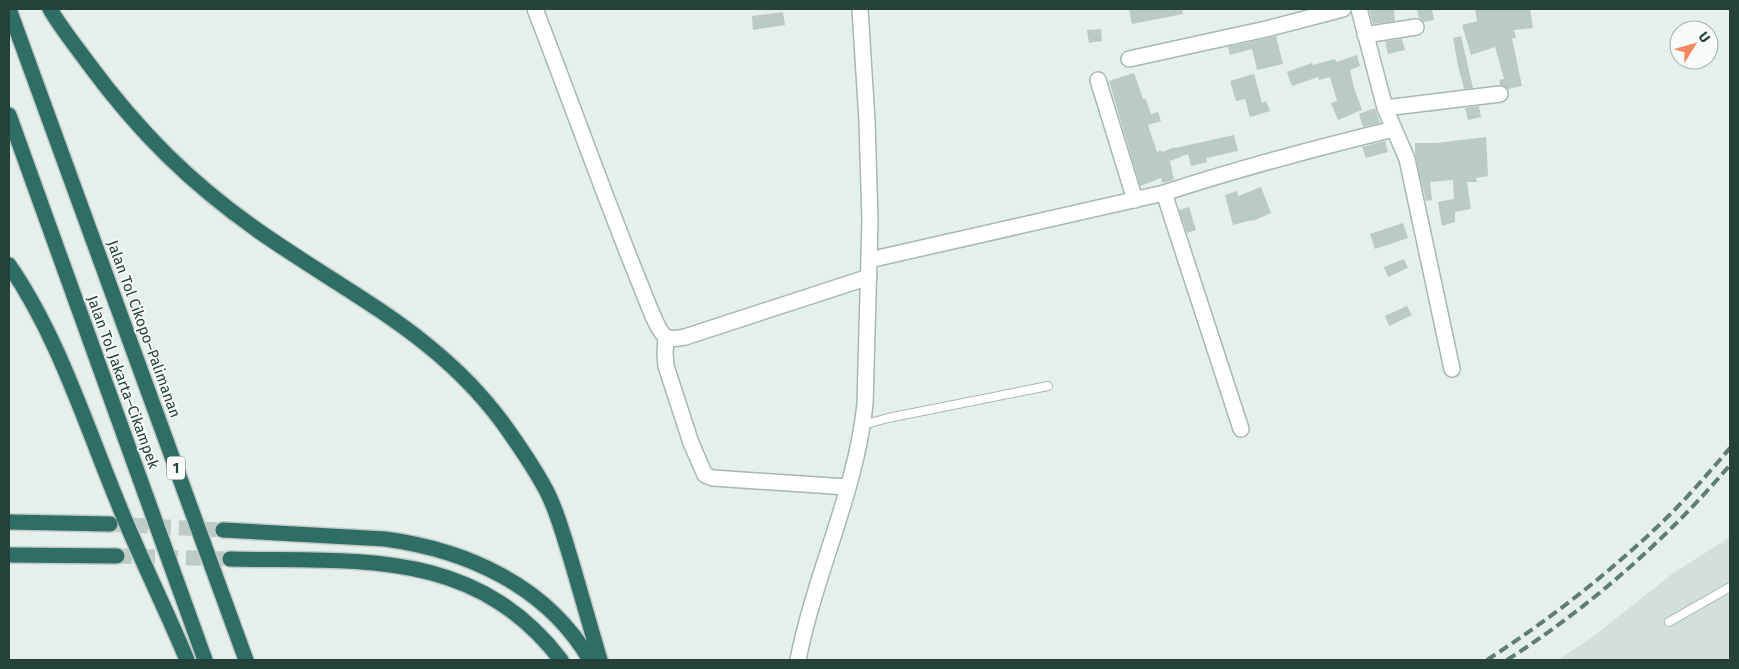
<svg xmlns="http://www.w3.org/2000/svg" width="1739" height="669" font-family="'Fira Sans',sans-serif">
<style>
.built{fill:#d3dfda}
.building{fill:#bacac4}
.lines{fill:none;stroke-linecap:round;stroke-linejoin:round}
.motorway-tunnel{stroke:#beccc8;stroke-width:15;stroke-dasharray:15 8;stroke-linecap:butt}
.service-casing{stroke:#a7b7b2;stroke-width:10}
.minor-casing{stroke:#a7b7b2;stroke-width:18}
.tertiary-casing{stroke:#a7b7b2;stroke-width:18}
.motorway-casing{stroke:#c2cac8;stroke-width:18}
.service{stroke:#fff;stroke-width:8}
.minor{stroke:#fff;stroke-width:15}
.tertiary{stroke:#fff;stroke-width:15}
.motorway{stroke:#2f6e62;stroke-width:15}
.rail{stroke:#5f7c75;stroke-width:4;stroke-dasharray:10 5;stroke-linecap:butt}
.labels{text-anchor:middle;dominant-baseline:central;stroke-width:4;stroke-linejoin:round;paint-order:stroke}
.shield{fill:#f6fbf9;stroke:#637973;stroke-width:1}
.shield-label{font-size:14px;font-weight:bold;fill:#24413a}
.street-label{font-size:15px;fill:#24413a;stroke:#f6fbf9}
</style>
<rect width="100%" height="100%" fill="#e5efeb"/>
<polygon class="built" points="1730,537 1730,660 1558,660 1594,636 1672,574"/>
<g class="building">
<polygon points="1129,9 1182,9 1183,14 1132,24"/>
<polygon points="1369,9 1394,9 1395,21 1373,24"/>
<polygon points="1417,9 1432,9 1434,20 1424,22 1419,18"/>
<polygon points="1475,9 1530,9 1533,28 1514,30 1516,38 1512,38 1522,86 1508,89 1500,85 1499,80 1504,79 1495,47 1471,55 1462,25 1477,21"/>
<polygon points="783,12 785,25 753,30 752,16"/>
<polygon points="1101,29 1102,41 1089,43 1087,30"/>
<polygon points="1276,36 1283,64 1257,70 1252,49 1230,55 1228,47"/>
<polygon points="1461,36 1473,88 1464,89 1458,66 1453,38"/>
<polygon points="1402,39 1405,50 1388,54 1385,41"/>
<polygon points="1357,55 1360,66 1350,70 1354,88 1362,110 1338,120 1331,103 1337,101 1330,77 1319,80 1318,77 1292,86 1287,72 1312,63 1313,65 1335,59 1336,62"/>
<polygon points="1134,73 1143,99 1146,99 1151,114 1158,112 1161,121 1148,125 1157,152 1161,150 1162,152 1175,147 1175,148 1234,135 1238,151 1206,158 1207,162 1191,166 1188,154 1170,161 1174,180 1162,183 1161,178 1140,186 1109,81"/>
<polygon points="1254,74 1262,103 1266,101 1270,111 1250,117 1245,99 1236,101 1230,81"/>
<polygon points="1479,106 1481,117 1468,120 1465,108"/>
<polygon points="1375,108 1380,123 1363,127 1359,114"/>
<polygon points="1486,137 1488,176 1476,178 1477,182 1467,182 1471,209 1455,212 1455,222 1442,226 1438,202 1454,199 1453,180 1430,182 1432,200 1426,201 1415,154 1415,143 1436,143"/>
<polygon points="1385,141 1388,152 1366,158 1362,147"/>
<polygon points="1261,187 1271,213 1253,221 1252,220 1233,225 1225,195 1237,191 1238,196"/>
<polygon points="1189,207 1196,230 1187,233 1179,210"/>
<polygon points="1403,223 1408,238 1375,249 1370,234"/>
<polygon points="1404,259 1408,268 1388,277 1384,267"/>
<polygon points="1407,306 1412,315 1389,326 1385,316"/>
</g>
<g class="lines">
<g class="motorway-tunnel">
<polyline points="110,524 223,530"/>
<polyline points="117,556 230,559"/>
</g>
<g class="service-casing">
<g id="service">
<polyline points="863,425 888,418 1048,386"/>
<polyline points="1669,622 1730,587"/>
</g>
</g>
<g class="minor-casing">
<g id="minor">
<path d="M535,9C570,99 602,190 638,279C643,290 657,332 666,337C671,340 679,338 685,337L869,277"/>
<polyline points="1359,9 1385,108 1407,159 1452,369"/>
<polyline points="1365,35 1416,27"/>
<polyline points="1129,59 1266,29 1343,9"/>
<polyline points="1098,80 1135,200"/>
<polyline points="1385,108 1500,94"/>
<polyline points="1164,193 1241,429"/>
<path d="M869,260L1164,193C1240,168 1316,148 1394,129"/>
<polyline points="666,337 665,354 666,366 691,443 705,475 713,478 847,487"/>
</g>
</g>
<g class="tertiary-casing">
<path id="tertiary" d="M798,660C815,573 856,492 865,404L870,221L867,121L860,9"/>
</g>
<g class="motorway-casing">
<g id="motorway">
<polyline points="9,9 246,660"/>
<path d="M50,9C61,28 75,45 88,63C139,132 190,183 260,232C353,297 446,338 512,436C525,455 539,475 549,496C559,517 565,541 572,563C581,595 591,628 600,660"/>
<polyline points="9,115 205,660"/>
<path d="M9,265C58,336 85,423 118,503C139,556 165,607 187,660"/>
<polyline points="9,522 110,524"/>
<path d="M223,530L385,539C467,550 547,586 590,660"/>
<polyline points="9,555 117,556"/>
<path d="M230,559C357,562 474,547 561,660"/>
</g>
</g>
<use href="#service" class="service"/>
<use href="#minor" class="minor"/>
<use href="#tertiary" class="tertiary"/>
<use href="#motorway" class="motorway"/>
<g class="rail">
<path d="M1487,660C1547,621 1603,578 1655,529C1682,504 1706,476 1730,448"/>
<path d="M1507,660C1590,607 1666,540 1730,465"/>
</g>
</g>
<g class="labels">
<rect class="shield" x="167" y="456.5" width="18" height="23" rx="4"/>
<g class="shield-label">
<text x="176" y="468">1</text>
</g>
<g class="street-label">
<text transform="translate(144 329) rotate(70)">Jalan Tol Cikopo–Palimanan</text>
<text transform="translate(123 382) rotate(70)">Jalan Tol Jakarta–Cikampek</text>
</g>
</g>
<rect width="1739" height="669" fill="none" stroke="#24413a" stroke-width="20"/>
<g transform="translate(1694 45) rotate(53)"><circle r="24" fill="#f6fbf9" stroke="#a2b1ad"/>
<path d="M0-4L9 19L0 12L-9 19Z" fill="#f3875f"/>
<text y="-8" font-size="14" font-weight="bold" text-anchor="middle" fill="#24413a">U</text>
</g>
</svg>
